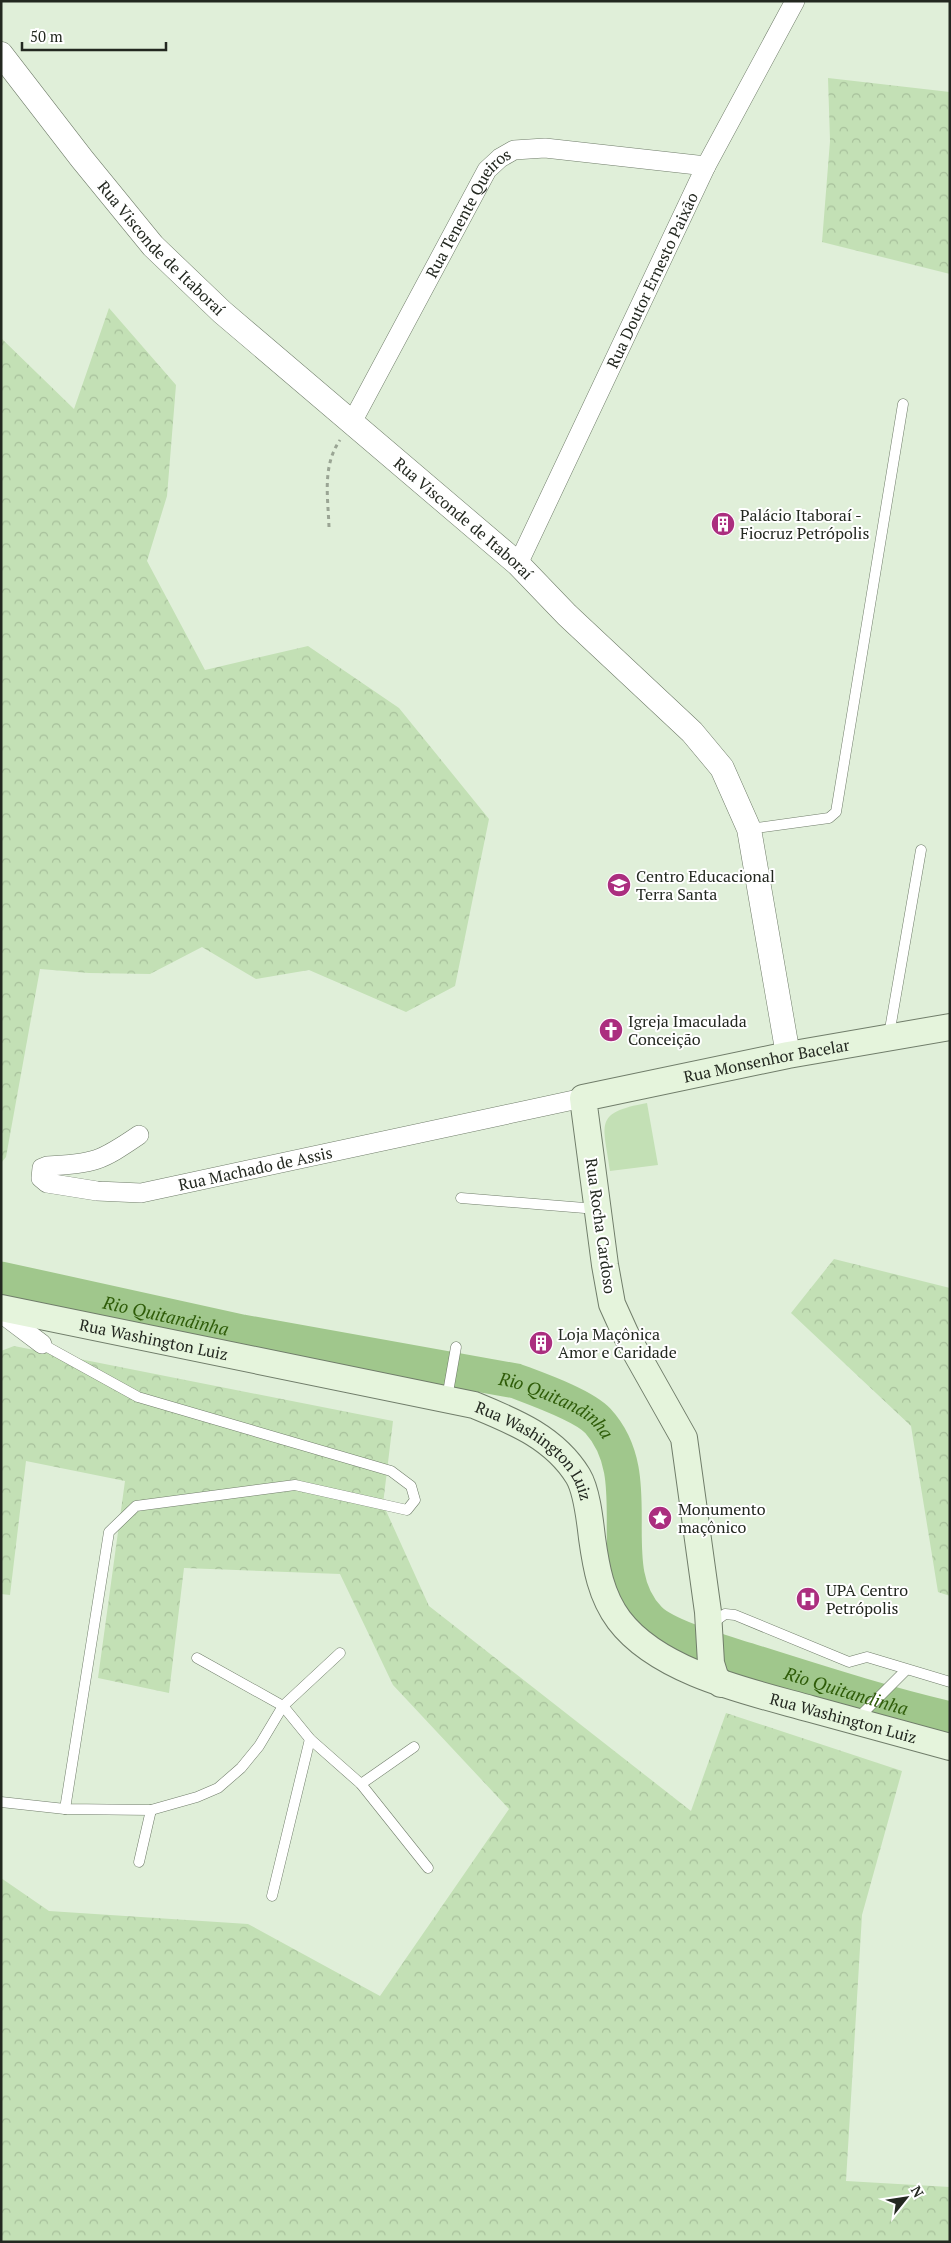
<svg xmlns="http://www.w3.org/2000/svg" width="951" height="2243" font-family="'PT Serif',serif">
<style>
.forest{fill:url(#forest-crowns)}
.green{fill:#c3e0b5}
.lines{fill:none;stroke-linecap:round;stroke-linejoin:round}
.river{stroke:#a0c78c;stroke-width:35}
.service-casing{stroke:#707d6a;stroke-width:11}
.minor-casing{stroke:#707d6a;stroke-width:20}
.tertiary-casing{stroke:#707d6a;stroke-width:25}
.secondary-casing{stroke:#707d6a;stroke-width:28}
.path{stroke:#9aa594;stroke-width:3;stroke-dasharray:4 4;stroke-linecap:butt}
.service{stroke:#fff;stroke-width:10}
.minor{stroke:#fff;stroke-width:19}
.tertiary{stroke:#fff;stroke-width:24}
.secondary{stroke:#e5f4dc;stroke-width:26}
.labels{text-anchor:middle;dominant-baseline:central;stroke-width:4;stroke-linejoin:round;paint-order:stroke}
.street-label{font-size:16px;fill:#232820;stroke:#fff}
.poi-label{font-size:16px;fill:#232820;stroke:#fff;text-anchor:start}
.water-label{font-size:18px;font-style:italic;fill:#2e5c08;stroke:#fff}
</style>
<defs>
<pattern id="forest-crowns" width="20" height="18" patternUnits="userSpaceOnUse" patternTransform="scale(1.25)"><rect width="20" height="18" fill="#c3e0b5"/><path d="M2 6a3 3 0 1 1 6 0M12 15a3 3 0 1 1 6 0" fill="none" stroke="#a7c09b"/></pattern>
</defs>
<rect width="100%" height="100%" fill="#e0efd9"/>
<g class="forest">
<polygon points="828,78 950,92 950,274 822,242 830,141"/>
<polygon points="109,308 176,385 167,496 147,561 205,670 308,646 399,708 489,819 455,986 406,1012 309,970 256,979 202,947 150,974 89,973 40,969 6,1157 1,1163 1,338 74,409"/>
<polygon points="834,1259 950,1288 950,1596 938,1592 911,1426 791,1313"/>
<polygon points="14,1346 393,1421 383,1504 429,1606 691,1811 726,1713 902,1771 862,1915 846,2181 950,2187 950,2242 1,2242 1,1878 49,1911 248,1924 380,1996 509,1809 393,1685 340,1574 184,1568 169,1693 98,1678 125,1481 26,1461 10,1595 1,1594 1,1351"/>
</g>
<path class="green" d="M647,1103L658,1165L610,1171C604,1124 592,1113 647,1103Z"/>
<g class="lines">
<path class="river" id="s1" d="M1,1279L242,1332L516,1381C537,1389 583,1405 598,1421C651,1479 598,1567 649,1619C667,1637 722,1652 747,1660C814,1681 881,1703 950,1719"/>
<g class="service-casing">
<g id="service">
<polyline points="749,829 829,818 836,812 903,404"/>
<polyline points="889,1035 921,850"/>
<polyline points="461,1198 597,1209"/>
<polyline points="42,1344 138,1397 391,1471 411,1486 415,1500 407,1510 295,1485 136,1506 109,1532 65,1809"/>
<polyline points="447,1398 456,1347"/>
<polyline points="710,1625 725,1614 735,1615 849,1662 867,1657 950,1682"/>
<polyline points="197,1658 283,1706 310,1739 361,1784 428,1868"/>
<polyline points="856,1720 906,1670"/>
<polyline points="361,1784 414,1747"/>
<polyline points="1,1802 65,1809 151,1810 197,1797 218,1788 241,1768 259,1746 283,1706 340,1653"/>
<polyline points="139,1862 151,1810"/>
<polyline points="272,1896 310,1739"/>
</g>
</g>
<g class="minor-casing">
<g id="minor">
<path id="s2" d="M351,424L487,170L500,158L514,150L545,148L706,166"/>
<path id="s3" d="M518,564L706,166L795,1"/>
<path id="s4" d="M139,1135C101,1161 94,1164 47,1166L42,1168L41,1178L47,1183L97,1191L141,1193L583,1098"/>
<polyline points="1,1313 42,1344"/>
</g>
</g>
<g class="tertiary-casing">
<g id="tertiary">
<path id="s5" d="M1,54L82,159L153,246L222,312L518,564L567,615L692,732L722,768L749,829L788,1055"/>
</g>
</g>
<g class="secondary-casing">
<g id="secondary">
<path id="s6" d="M1,1308L474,1405C513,1421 554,1437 578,1476C587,1491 590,1521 592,1538C596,1567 601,1596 619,1620C659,1673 750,1692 811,1709C857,1722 904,1734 950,1747"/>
<path id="s7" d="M721,1684L715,1676L711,1663L708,1612L684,1438L626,1335L612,1304L605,1265L583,1098L788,1055L950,1027"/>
</g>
</g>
<path class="path" d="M329,527C328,497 322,466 340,440"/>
<use href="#service" class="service"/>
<use href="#minor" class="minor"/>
<use href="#tertiary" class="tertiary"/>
<use href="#secondary" class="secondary"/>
</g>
<defs>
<g id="building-disc" transform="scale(1.25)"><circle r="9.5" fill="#ab2e7f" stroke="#fff"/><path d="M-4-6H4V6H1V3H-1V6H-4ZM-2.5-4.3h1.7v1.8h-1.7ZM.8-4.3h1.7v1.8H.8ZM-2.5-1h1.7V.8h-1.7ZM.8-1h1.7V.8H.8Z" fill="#fff"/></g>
<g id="school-disc" transform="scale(1.25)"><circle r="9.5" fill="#ab2e7f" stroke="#fff"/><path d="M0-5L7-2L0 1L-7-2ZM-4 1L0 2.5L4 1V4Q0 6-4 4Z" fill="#fff"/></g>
<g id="church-disc" transform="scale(1.25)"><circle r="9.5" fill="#ab2e7f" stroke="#fff"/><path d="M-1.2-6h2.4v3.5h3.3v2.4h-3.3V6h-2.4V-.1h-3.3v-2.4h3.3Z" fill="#fff"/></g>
<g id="sight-disc" transform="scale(1.25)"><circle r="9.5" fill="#ab2e7f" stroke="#fff"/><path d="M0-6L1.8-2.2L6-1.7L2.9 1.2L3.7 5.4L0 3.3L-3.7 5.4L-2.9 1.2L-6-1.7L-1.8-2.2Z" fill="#fff"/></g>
<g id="hospital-disc" transform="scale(1.25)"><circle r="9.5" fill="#ab2e7f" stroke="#fff"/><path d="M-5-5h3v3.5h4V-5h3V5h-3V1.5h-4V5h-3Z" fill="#fff"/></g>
</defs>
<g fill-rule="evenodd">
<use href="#building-disc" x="723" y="524"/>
<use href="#school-disc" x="619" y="885"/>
<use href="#church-disc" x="611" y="1030"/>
<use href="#building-disc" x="541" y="1343"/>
<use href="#sight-disc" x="660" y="1518"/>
<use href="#hospital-disc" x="808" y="1599"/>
</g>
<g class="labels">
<g class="street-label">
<text stroke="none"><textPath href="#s2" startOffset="242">Rua Tenente Queiros</textPath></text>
<text stroke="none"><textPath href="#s5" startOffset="252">Rua Visconde de Itaboraí</textPath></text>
<text stroke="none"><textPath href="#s3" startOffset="314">Rua Doutor Ernesto Paixão</textPath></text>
<text stroke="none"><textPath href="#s5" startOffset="658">Rua Visconde de Itaboraí</textPath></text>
<text stroke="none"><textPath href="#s7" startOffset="798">Rua Monsenhor Bacelar</textPath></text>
<text stroke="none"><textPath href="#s4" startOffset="334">Rua Machado de Assis</textPath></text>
<text transform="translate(601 1226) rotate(82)">Rua Rocha Cardoso</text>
<text stroke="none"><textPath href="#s6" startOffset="156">Rua Washington Luiz</textPath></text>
<text stroke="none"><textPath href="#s6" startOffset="561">Rua Washington Luiz</textPath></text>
<text stroke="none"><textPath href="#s6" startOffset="1011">Rua Washington Luiz</textPath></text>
</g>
<g class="poi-label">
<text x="740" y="515">Palácio Itaboraí -<tspan x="740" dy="18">Fiocruz Petrópolis</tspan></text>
<text x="636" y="876">Centro Educacional<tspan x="636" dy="18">Terra Santa</tspan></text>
<text x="628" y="1021">Igreja Imaculada<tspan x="628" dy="18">Conceição</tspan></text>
<text x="558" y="1334">Loja Maçônica<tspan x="558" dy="18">Amor e Caridade</tspan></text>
<text x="678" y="1509">Monumento<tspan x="678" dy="18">maçônico</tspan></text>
<text x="826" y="1590">UPA Centro<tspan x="826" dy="18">Petrópolis</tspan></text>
</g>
<g class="water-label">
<text stroke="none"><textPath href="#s1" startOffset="169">Rio Quitandinha</textPath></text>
<text stroke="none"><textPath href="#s1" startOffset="572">Rio Quitandinha</textPath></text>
<text stroke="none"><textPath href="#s1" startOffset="1038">Rio Quitandinha</textPath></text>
</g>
</g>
<rect width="951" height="2243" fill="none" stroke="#232820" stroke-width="5"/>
<g transform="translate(906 2198) rotate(60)" stroke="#ffffff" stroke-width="4" paint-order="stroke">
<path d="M0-4L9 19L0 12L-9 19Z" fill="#232820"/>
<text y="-8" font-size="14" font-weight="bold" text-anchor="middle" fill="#232820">N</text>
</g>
<path d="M22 42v8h144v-8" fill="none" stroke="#232820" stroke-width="2.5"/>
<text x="30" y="42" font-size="15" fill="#232820" stroke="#ffffff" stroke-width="4" paint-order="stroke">50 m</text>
</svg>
